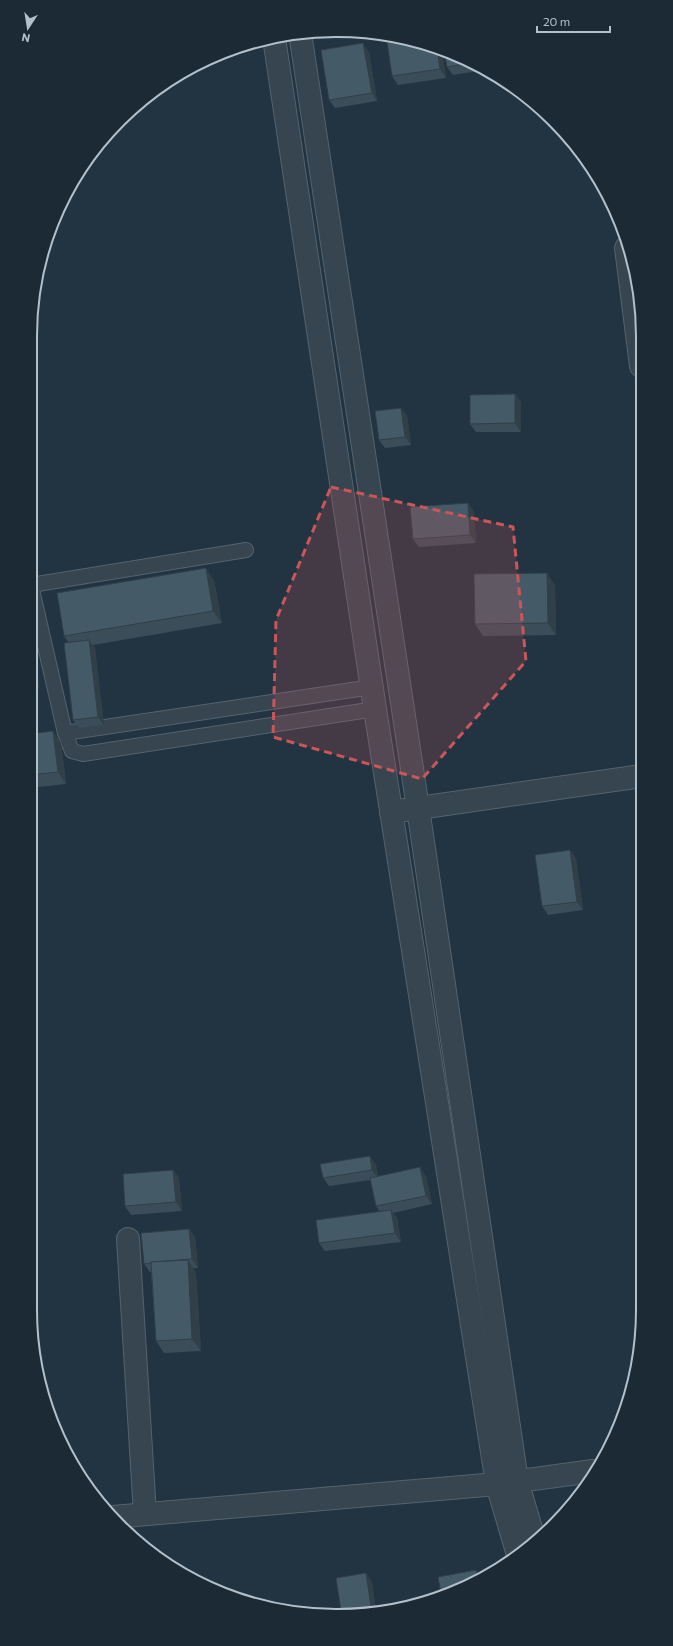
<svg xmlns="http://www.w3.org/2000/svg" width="673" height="1646" font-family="Commissioner,sans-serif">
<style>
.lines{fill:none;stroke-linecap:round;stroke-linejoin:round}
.service-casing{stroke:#54636e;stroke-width:16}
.minor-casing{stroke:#54636e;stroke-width:24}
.tertiary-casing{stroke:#54636e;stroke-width:24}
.service{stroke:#364550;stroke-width:14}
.minor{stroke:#364550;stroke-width:22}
.tertiary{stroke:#364550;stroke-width:22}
.wall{fill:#3b4d59}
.shaded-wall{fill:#303f48}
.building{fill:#455a67;stroke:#303f48}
.marked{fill:#cb5659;fill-opacity:0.2;stroke:#cb5659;stroke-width:3;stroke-dasharray:8 5;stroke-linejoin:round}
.rim{fill:none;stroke:#b2c0cb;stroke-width:2}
</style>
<rect width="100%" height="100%" fill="#223441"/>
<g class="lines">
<g class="service-casing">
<g id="service">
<polyline points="30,581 65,733"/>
<polyline points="31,585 246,550"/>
<polyline points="372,687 65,733 72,751 83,754 375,709"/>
</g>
</g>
<g class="minor-casing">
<g id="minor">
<polyline points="626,248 641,366"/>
<polyline points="391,812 642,776"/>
<polyline points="128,1239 145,1514"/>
</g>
</g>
<g class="tertiary-casing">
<g id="tertiary">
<polyline points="300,33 418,808 517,1481 535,1542"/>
<polyline points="274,38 375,709 497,1484 518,1555"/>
<polyline points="113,1517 497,1484 593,1471"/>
</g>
</g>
<use href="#service" class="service"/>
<use href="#minor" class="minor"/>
<use href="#tertiary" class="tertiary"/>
</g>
<g class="wall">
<polygon points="435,46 442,50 446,78 398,85 392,76"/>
<polygon points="444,51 484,70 453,75 447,67"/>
<polygon points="369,52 377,101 335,108 329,100"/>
<polygon points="515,394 521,402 521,432 476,432 470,424"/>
<polygon points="407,416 411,445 385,448 379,440"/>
<polygon points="468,503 474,512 476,543 419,547 413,539"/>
<polygon points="214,580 222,623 93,645 95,648 104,725 79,728 73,720 68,642 64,636"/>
<polygon points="555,585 556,635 483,636 475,624"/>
<polygon points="30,624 39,688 30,690"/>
<polygon points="30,734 61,743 66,784 30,788"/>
<polygon points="570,850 576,859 583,910 548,915 542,906"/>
<polygon points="376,1165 378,1176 426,1176 432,1204 393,1213 397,1218 401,1242 325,1251 319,1243 380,1212 376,1206 371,1180 329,1186 323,1178"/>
<polygon points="173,1170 179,1178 182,1211 131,1215 125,1206"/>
<polygon points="189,1229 195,1237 198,1268 193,1268 196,1273 201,1351 164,1353 156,1341 151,1272 150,1272 144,1264"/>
<polygon points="366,1573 372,1582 376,1611 341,1612 341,1611"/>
</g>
<g class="shaded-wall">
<polygon points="363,43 369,52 377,101 372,93"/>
<polygon points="437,47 442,50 446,78 440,69"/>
<polygon points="515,394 521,402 521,432 515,423"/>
<polygon points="401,408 407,416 411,445 405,437"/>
<polygon points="468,503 474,512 476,543 470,535"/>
<polygon points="206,568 214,580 222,623 213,611"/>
<polygon points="547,573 555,585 556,635 548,623"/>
<polygon points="30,624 39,688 31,676 30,671"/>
<polygon points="89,640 95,648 104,725 98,717"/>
<polygon points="53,731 61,743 66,784 58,772"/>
<polygon points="570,850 576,859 583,910 577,902"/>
<polygon points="370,1156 376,1165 378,1179 372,1170"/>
<polygon points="420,1167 426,1176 432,1204 426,1196"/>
<polygon points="173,1170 179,1178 182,1211 176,1202"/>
<polygon points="391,1210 397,1218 401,1242 395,1233"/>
<polygon points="189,1229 195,1237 198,1268 192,1259"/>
<polygon points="188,1260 196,1273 201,1351 192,1339"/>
<polygon points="476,1570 482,1578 478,1579"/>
<polygon points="366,1573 372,1582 376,1611 373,1611 371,1607"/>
<polygon points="222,1587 228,1595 223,1593"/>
</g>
<g class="building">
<polygon points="386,35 437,47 440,69 392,76"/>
<polygon points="363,43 372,93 329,100 321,50"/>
<polygon points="444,51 470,63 447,67"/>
<polygon points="515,394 515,423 470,424 470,395"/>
<polygon points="401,408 405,437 379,440 375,411"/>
<polygon points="468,503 470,535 413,539 410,507"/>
<polygon points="206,568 213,611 64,636 57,593"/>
<polygon points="547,573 548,623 475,624 474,574"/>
<polygon points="89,640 98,717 73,720 64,643"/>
<polygon points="53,731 58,772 30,775 30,734"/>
<polygon points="570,850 577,902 542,906 535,855"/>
<polygon points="370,1156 372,1170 323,1178 320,1164"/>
<polygon points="420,1167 426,1196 376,1206 370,1178"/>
<polygon points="173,1170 176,1202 125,1206 123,1174"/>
<polygon points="391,1210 395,1233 319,1243 316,1220"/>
<polygon points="189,1229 192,1259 151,1262 151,1263 144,1264 141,1233"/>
<polygon points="188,1260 192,1339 156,1341 151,1262"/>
<polygon points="476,1570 478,1579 441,1593 438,1577"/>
<polygon points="366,1573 371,1607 341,1611 336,1578"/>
<polygon points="222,1587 223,1593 213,1588"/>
</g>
<path class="marked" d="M331,487L513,527L526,661L422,779L273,737L276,620Z"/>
<path d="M0 0H673V1646H0ZM336 37H337A299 299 0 0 1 636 336V1310A299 299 0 0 1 337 1609H336A299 299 0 0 1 37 1310V336A299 299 0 0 1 336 37Z" fill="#1b2a35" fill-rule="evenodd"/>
<path class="rim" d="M336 37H337A299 299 0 0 1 636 336V1310A299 299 0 0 1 337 1609H336A299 299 0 0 1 37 1310V336A299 299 0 0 1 336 37Z"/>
<g transform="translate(28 28) rotate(192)" stroke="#1b2a35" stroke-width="3" paint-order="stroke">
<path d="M0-3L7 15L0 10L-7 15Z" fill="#b2c0cb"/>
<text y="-6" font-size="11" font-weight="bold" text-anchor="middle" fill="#b2c0cb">N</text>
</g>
<path d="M537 26v6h73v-6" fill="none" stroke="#b2c0cb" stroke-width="2"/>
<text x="543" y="26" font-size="12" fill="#b2c0cb" stroke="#1b2a35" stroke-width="3" paint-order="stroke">20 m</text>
</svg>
